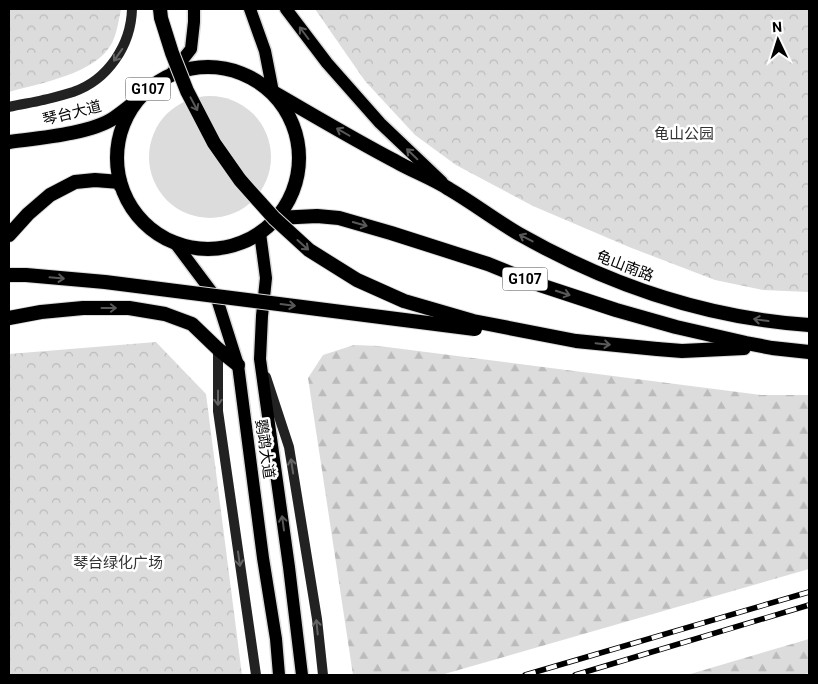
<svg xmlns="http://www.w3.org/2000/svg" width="818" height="684" font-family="Roboto,'Noto Sans SC',sans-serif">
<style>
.green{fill:#dcdcdc}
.forest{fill:url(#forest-firs)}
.park{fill:url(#park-crowns)}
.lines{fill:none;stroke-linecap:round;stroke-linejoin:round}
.primary-casing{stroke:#dbdbdb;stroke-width:15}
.trunk-casing{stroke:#dbdbdb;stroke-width:16}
.secondary{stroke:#222;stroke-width:10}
.primary{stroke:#000;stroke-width:12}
.trunk{stroke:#000;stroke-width:14}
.rail-casing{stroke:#000;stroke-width:5.5}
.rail{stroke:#fff;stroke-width:4;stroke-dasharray:11;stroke-linecap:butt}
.trunk-bridge-casing{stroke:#dbdbdb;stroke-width:16;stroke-linecap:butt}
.trunk-bridge{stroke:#000;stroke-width:14}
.oneway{stroke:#595959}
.oneway2{stroke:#646464}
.labels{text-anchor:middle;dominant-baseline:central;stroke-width:5;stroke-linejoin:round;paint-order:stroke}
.shield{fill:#fff;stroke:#4c4c4c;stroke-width:1}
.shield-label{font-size:14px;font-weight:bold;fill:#000}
.street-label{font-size:15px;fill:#000;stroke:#fff}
.park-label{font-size:15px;fill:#333;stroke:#fff}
</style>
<defs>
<pattern id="forest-firs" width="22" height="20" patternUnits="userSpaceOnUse" patternTransform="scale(1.25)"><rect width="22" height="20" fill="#dcdcdc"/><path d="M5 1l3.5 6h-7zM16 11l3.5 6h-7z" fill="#bbb"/></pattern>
<pattern id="park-crowns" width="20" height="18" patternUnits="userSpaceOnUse" patternTransform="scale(1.25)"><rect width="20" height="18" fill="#dcdcdc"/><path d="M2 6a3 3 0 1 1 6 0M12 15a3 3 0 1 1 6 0" fill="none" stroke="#bbb"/></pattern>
</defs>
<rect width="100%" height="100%" fill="#fff"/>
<circle class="green" cx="210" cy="157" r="61"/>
<g class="forest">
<polygon points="354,345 379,346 761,395 809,395 809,569 441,675 353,675 308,378 323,355"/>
<polygon points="809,639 809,673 802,675 687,675"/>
</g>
<g class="park">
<path d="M9,9H121C119,19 117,33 112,43C96,74 40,83 9,92Z"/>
<polygon points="315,9 809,9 809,292 763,290 715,280 629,247 533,206 456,165 415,135 365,81"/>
<polygon points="156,342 206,394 242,675 9,675 9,354"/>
</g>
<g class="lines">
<g class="primary-casing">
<g id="primary">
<polyline points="250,9 265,51 273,92"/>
<polyline points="286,9 327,63 380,123 442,182"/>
<polyline points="172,73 191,49 194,22 194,9"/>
<polyline points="260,233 266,278 262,316 260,359 289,567 302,675"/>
<polyline points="175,243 217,299 238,365 263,558 276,639 279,675"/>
</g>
</g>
<g class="trunk-casing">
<g id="trunk">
<circle cx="208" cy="158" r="91"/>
<path d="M273,92C313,115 353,139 395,161C412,171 432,178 449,189C473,203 495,220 519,234C609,285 706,318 809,325"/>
<path d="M9,142C38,138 90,134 114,118C120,114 125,110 130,106"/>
<polyline points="277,218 317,216 339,218 391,233 488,264 540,285 616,310 676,327 746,343 772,348 809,352"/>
<polyline points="9,235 28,214 50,195 75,182 95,180 120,182 120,185"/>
<polyline points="9,318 41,312 83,308 129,308 165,314 192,324 218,349 238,365"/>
<polyline points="657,349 682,351 744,348"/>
</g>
</g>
<g class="secondary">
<path d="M9,107C20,104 32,103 43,100C53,98 63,95 73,92C108,80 131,45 132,9"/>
<polyline points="218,349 218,411 256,675"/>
<polyline points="266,377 289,447 317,619 323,675"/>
</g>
<use href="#primary" class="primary"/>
<use href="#trunk" class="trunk"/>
<g class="rail-casing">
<g id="rail">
<polyline points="525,675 809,592"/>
<polyline points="575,675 809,605"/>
</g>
</g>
<use href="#rail" class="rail"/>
<g class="trunk-bridge-casing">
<g id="trunk-bridge">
<polyline points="160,9 161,18 172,53 187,91 214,143 240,180 274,218 309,250 357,280 404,301 473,321 576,341 657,349"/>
<polyline points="9,275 26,275 105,282 475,329"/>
</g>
</g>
<use href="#trunk-bridge" class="trunk-bridge"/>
</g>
<defs><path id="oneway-shaft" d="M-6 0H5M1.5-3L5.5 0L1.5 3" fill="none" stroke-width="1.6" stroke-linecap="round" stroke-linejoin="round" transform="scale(1.25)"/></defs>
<g class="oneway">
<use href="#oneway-shaft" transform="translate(304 33) rotate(-127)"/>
<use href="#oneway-shaft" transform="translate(194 104) rotate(62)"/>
<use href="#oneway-shaft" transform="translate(343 132) rotate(-150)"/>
<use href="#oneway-shaft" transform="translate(412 154) rotate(-136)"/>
<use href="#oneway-shaft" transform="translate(360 224) rotate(16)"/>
<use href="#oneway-shaft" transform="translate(526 238) rotate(-153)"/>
<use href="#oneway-shaft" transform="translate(303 245) rotate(42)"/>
<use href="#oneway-shaft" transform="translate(57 278) rotate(5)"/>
<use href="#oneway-shaft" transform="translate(563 293) rotate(18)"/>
<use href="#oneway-shaft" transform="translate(288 305) rotate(7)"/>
<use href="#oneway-shaft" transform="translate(109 308)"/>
<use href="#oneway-shaft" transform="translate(761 320) rotate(-172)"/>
<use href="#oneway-shaft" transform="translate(603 344) rotate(6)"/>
<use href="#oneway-shaft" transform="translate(283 523) rotate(-98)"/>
</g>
<g class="oneway2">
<use href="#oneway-shaft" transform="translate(118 55) rotate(125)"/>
<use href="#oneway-shaft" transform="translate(218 398) rotate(90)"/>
<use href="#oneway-shaft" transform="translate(292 466) rotate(-99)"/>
<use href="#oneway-shaft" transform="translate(239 559) rotate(82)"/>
<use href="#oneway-shaft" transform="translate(317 627) rotate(-96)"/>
</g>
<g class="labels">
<g class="shield">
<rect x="125.5" y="77.5" width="45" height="23" rx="4"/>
<rect x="502.5" y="267.5" width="45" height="23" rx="4"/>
</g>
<g class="shield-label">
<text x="148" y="89">G107</text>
<text x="525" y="279">G107</text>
</g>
<g class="street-label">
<text transform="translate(72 113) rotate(-14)">琴台大道</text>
<text transform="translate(625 266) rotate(21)">龟山南路</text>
<text transform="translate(265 449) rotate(82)">鹦鹉大道</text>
</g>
<g class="park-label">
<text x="684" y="134">龟山公园</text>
<text x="118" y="563">琴台绿化广场</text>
</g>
</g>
<rect width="818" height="684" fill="none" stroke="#000000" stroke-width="20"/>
<g transform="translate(778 40) rotate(356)" stroke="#ffffff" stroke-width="4" paint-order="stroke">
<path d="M0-4L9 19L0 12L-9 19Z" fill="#000000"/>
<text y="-8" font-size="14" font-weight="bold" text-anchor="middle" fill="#000000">N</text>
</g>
</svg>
